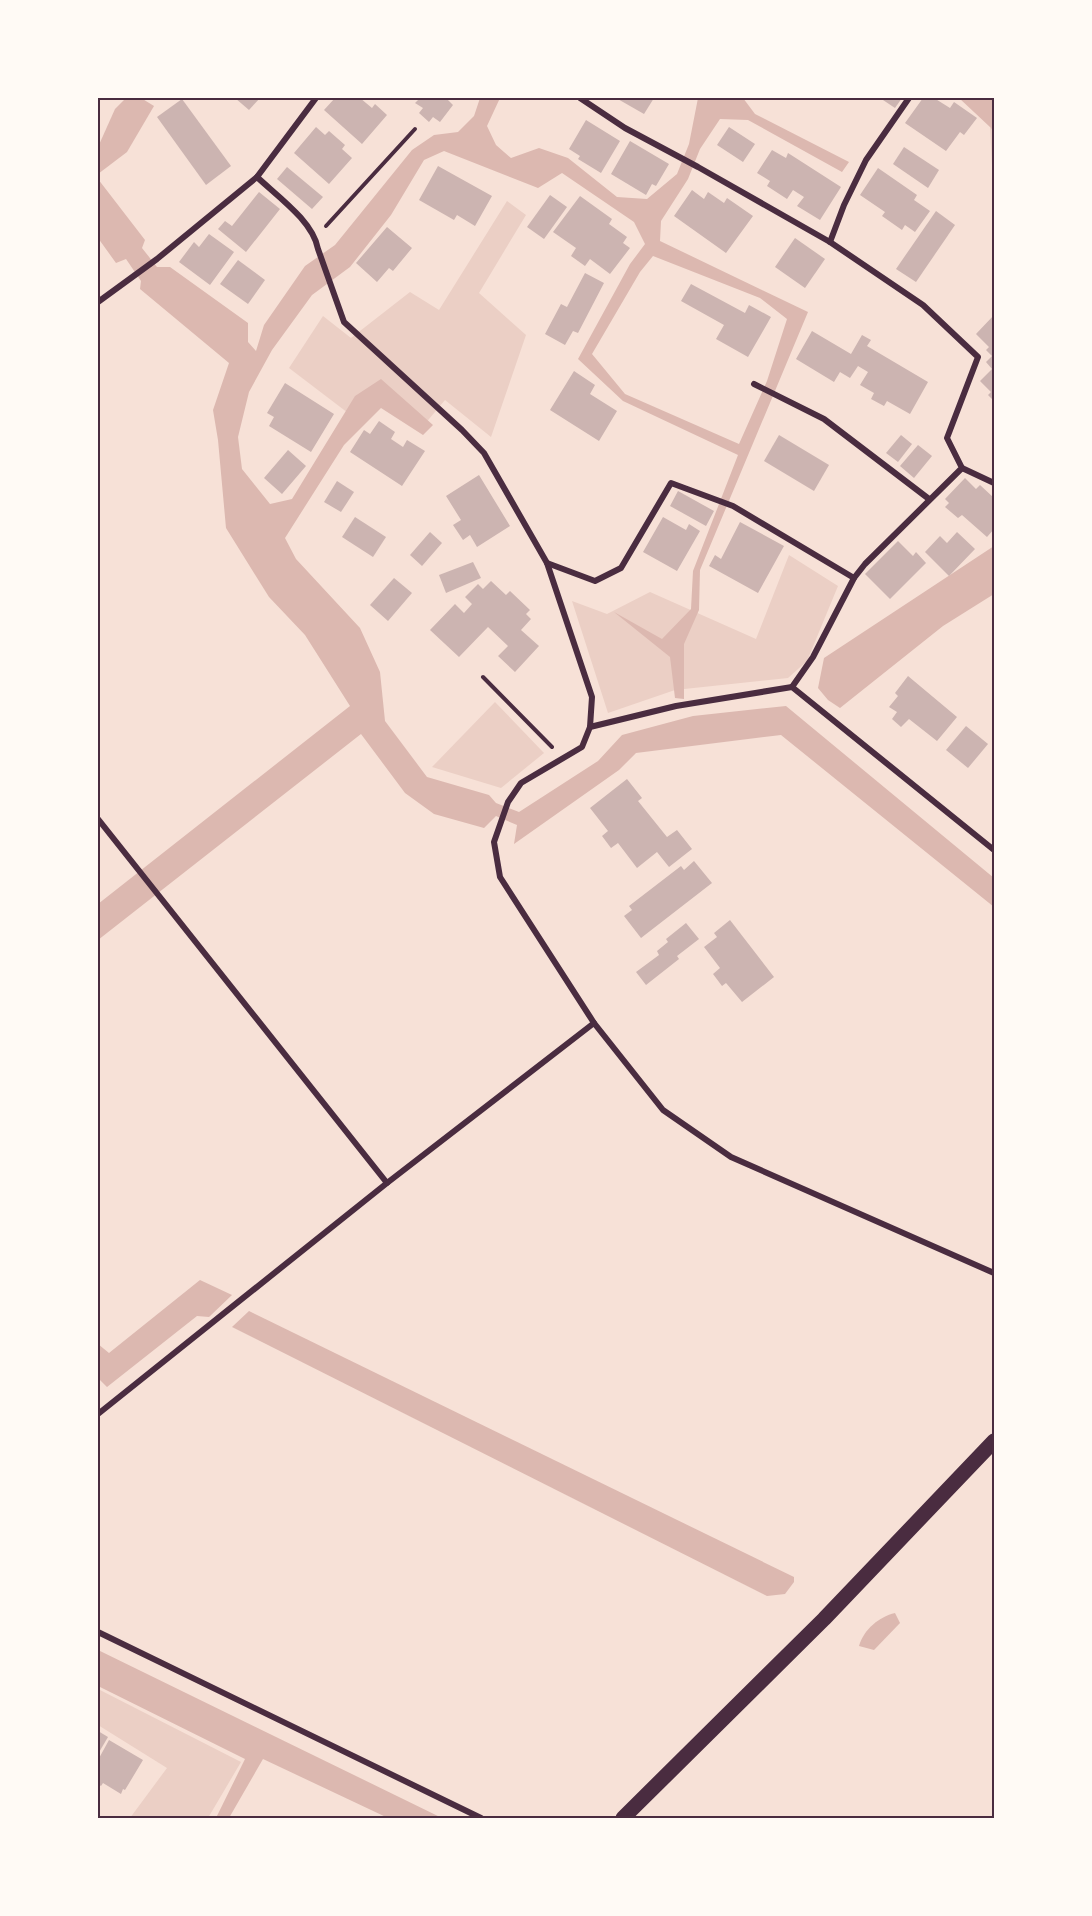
<svg xmlns="http://www.w3.org/2000/svg" width="1092" height="1916" font-family="'DM Sans',sans-serif">
<style>
.green{fill:#ebcfc5}
.water{fill:#dcb8b0;fill-rule:evenodd}
.building{fill:#ccb4b1}
.lines{fill:none;stroke-linecap:round;stroke-linejoin:round}
.path{stroke:#4a2c40;stroke-width:4}
.minor{stroke:#4a2c40;stroke-width:6}
.primary{stroke:#4a2c40;stroke-width:15}
.neatline{fill:none;stroke:#4a2c40;stroke-width:2}
</style>
<rect width="100%" height="100%" fill="#f7e1d7"/>
<g class="green">
<polygon points="990,127 994,132 994,204"/>
<polygon points="507,201 526,215 479,293 526,335 491,437 445,400 424,425 383,393 352,416 289,368 323,316 351,338 410,292 439,310"/>
<polygon points="789,555 838,586 807,661 788,678 675,690 608,713 572,601 607,614 650,592 756,639"/>
<polygon points="495,702 544,753 501,788 432,767"/>
<polygon points="98,1689 241,1762 208,1818 130,1818 167,1768 98,1725"/>
</g>
<g class="water">
<polygon points="126,98 141,98 154,106 127,152 98,174 98,147 115,109"/>
<path d="M480,98H500L487,126L496,145L511,158L539,148L568,158L617,197L647,199L677,174L689,144L698,98H743L755,114L849,162L842,172L748,120L720,119L700,149L688,179L661,221L660,241L808,312L700,570L699,610L684,644V699L675,698L670,657L614,612L662,639L691,609L693,571L738,455L623,401L578,359L630,264L645,244L634,222L562,173L538,188L444,151L424,160L391,215L350,267L312,295L272,350L249,392L238,437L242,469L270,504L292,499L355,396L381,379L433,425L423,435L381,408L344,445L285,538L296,559L360,628L380,672L385,721L427,777L489,795L496,803L519,812L598,761L622,735L693,716L786,706L994,878V907L781,735L636,753L619,770L514,844L517,825L496,816L484,828L434,814L405,793L361,734L98,940V904L350,706L305,635L269,597L226,528L218,440L213,410L229,363L140,289L141,281L126,259L116,263L98,238V179L145,240L142,248L157,267H170L248,323V342L256,351L264,325L305,266L335,245L412,150L434,135L458,132L474,116ZM653,256L760,298L787,319L767,381L739,444L625,394L592,354L640,272Z"/>
<polygon points="959,98 994,98 994,132 990,127"/>
<polygon points="994,546 994,594 943,626 840,708 828,700 818,688 824,658"/>
<polygon points="200,1280 232,1295 209,1317 197,1316 107,1387 98,1378 98,1344 109,1353"/>
<polygon points="249,1311 794,1577 794,1582 785,1594 767,1596 232,1327"/>
<path d="M895,1613L900,1623L874,1650L859,1646C864,1629 879,1617 895,1613Z"/>
<polygon points="98,1650 442,1818 388,1818 263,1759 229,1818 216,1818 245,1759 98,1686"/>
</g>
<g class="building">
<polygon points="235,98 260,98 249,110"/>
<polygon points="335,98 360,98 372,108 375,104 387,115 362,144 324,110"/>
<polygon points="420,98 448,98 447,99 453,105 440,122 433,117 429,122 419,113 423,108 415,103"/>
<polygon points="616,98 654,98 644,114"/>
<polygon points="880,98 902,98 895,108"/>
<polygon points="923,98 934,98 950,108 954,102 977,118 964,135 960,132 946,151 905,123"/>
<polygon points="182,99 231,166 206,185 157,117"/>
<polygon points="586,120 620,141 601,173 578,159 580,156 569,149"/>
<polygon points="316,127 325,135 329,131 345,145 342,149 352,158 329,184 294,153"/>
<polygon points="729,127 755,144 743,162 717,145"/>
<polygon points="630,141 669,164 656,186 652,184 646,195 611,174"/>
<polygon points="904,147 939,170 928,188 893,164"/>
<polygon points="772,150 786,158 788,153 841,187 820,220 797,206 804,197 793,190 787,199 767,186 770,181 757,173"/>
<polygon points="438,166 492,196 475,226 457,215 454,220 419,200"/>
<polygon points="287,167 323,197 312,209 277,179"/>
<polygon points="878,168 917,195 914,200 930,211 915,232 905,225 902,230 882,216 885,212 860,195"/>
<polygon points="692,190 704,199 708,192 724,203 727,198 753,216 726,253 674,216"/>
<polygon points="259,192 280,209 246,252 218,229 225,221 232,226"/>
<polygon points="550,195 567,207 544,239 527,227"/>
<polygon points="580,196 612,219 609,224 627,237 623,243 630,248 610,274 590,259 585,266 571,256 576,248 553,232"/>
<polygon points="936,211 955,225 916,282 896,269"/>
<polygon points="387,227 412,248 393,271 389,268 377,282 356,263"/>
<polygon points="209,234 234,252 210,285 179,262 194,242 199,247"/>
<polygon points="795,238 825,259 805,288 775,267"/>
<polygon points="238,260 265,280 248,304 220,284"/>
<polygon points="585,273 604,283 578,333 573,331 565,345 545,334 561,304 567,307"/>
<polygon points="691,284 745,313 749,305 771,317 748,357 716,339 724,325 681,301"/>
<polygon points="994,315 994,401 988,395 991,392 980,381 992,369 986,362 992,356 986,350 989,347 976,334"/>
<polygon points="812,331 851,354 862,335 871,340 867,346 928,382 910,414 887,401 884,406 871,399 874,393 860,385 868,372 858,366 850,378 840,372 834,382 796,359"/>
<polygon points="574,371 595,385 590,394 617,411 599,441 550,410"/>
<polygon points="285,383 334,414 311,452 269,426 274,417 267,413"/>
<polygon points="379,421 395,432 391,439 403,447 407,440 425,451 402,486 350,452 364,430 370,434"/>
<polygon points="779,435 829,465 814,491 764,461"/>
<polygon points="901,435 912,444 898,462 886,453"/>
<polygon points="918,445 932,456 914,478 900,466"/>
<polygon points="288,450 306,466 282,494 264,478"/>
<polygon points="479,475 510,526 477,547 470,535 463,540 453,525 461,520 446,496"/>
<polygon points="965,478 976,489 980,485 994,498 994,529 987,537 962,515 958,518 945,507 949,503 945,499"/>
<polygon points="337,481 354,492 341,512 324,502"/>
<polygon points="678,491 714,511 706,526 670,506"/>
<polygon points="355,517 386,537 373,557 342,537"/>
<polygon points="663,517 686,530 689,524 700,531 677,571 643,552"/>
<polygon points="740,522 784,546 758,593 709,566 715,555 721,559"/>
<polygon points="430,532 442,543 422,566 410,555"/>
<polygon points="957,532 975,549 949,576 925,552 940,536 947,543"/>
<polygon points="898,541 913,556 916,552 926,563 890,599 865,574"/>
<polygon points="473,562 481,578 446,593 439,575"/>
<polygon points="394,578 412,593 388,621 370,605"/>
<polygon points="491,581 506,595 510,591 530,610 526,614 531,619 521,630 539,646 515,672 498,656 508,646 488,627 459,657 430,630 455,604 464,613 472,604 465,597 478,584 483,589"/>
<polygon points="908,676 957,717 937,741 909,719 901,727 892,719 897,712 889,707 898,696 895,693"/>
<polygon points="966,726 988,744 968,768 946,750"/>
<polygon points="627,779 642,798 638,801 667,837 677,830 692,849 669,867 657,852 637,868 618,843 611,848 602,836 608,831 590,808"/>
<polygon points="694,861 712,883 641,938 624,916 632,910 629,906 681,866 684,870"/>
<polygon points="730,920 774,977 742,1002 726,983 722,986 713,974 720,968 704,947 717,937 714,933"/>
<polygon points="686,923 699,939 677,956 679,959 646,985 636,972 659,955 657,951 668,942 666,939"/>
<polygon points="98,1731 108,1737 98,1754"/>
<polygon points="109,1740 143,1760 125,1790 123,1789 121,1794 103,1783 101,1786 98,1784 98,1760"/>
</g>
<g class="lines">
<g class="path">
<polyline points="326,226 415,129"/>
<polyline points="483,677 552,747"/>
</g>
<g class="minor">
<polyline points="580,98 625,128 698,167 830,242 923,305 978,357 947,438 962,468 865,564 854,578 813,657 792,687 676,706 590,727 582,747 521,783 508,802 494,842 500,877 594,1023 663,1110 731,1157 994,1273"/>
<path d="M257,177C277,196 313,221 318,249L344,322L462,430L484,453L547,563L592,697L590,727"/>
<polyline points="830,242 844,205 866,160 909,98"/>
<polyline points="98,302 157,259 257,177 316,98"/>
<polyline points="754,384 824,419 929,499"/>
<polyline points="962,468 994,483"/>
<polyline points="547,563 595,581 621,568 671,483 733,506 854,578"/>
<polyline points="792,687 994,850"/>
<polyline points="98,819 387,1183"/>
<polyline points="98,1414 387,1183 594,1023"/>
<polyline points="98,1632 481,1818"/>
</g>
<polyline class="primary" points="623,1818 824,1619 994,1441"/>
</g>
<rect width="1092" height="1916" fill="none" stroke="#fffaf5" stroke-width="198"/>
<rect x="99" y="99" width="894" height="1718" class="neatline"/>
</svg>
